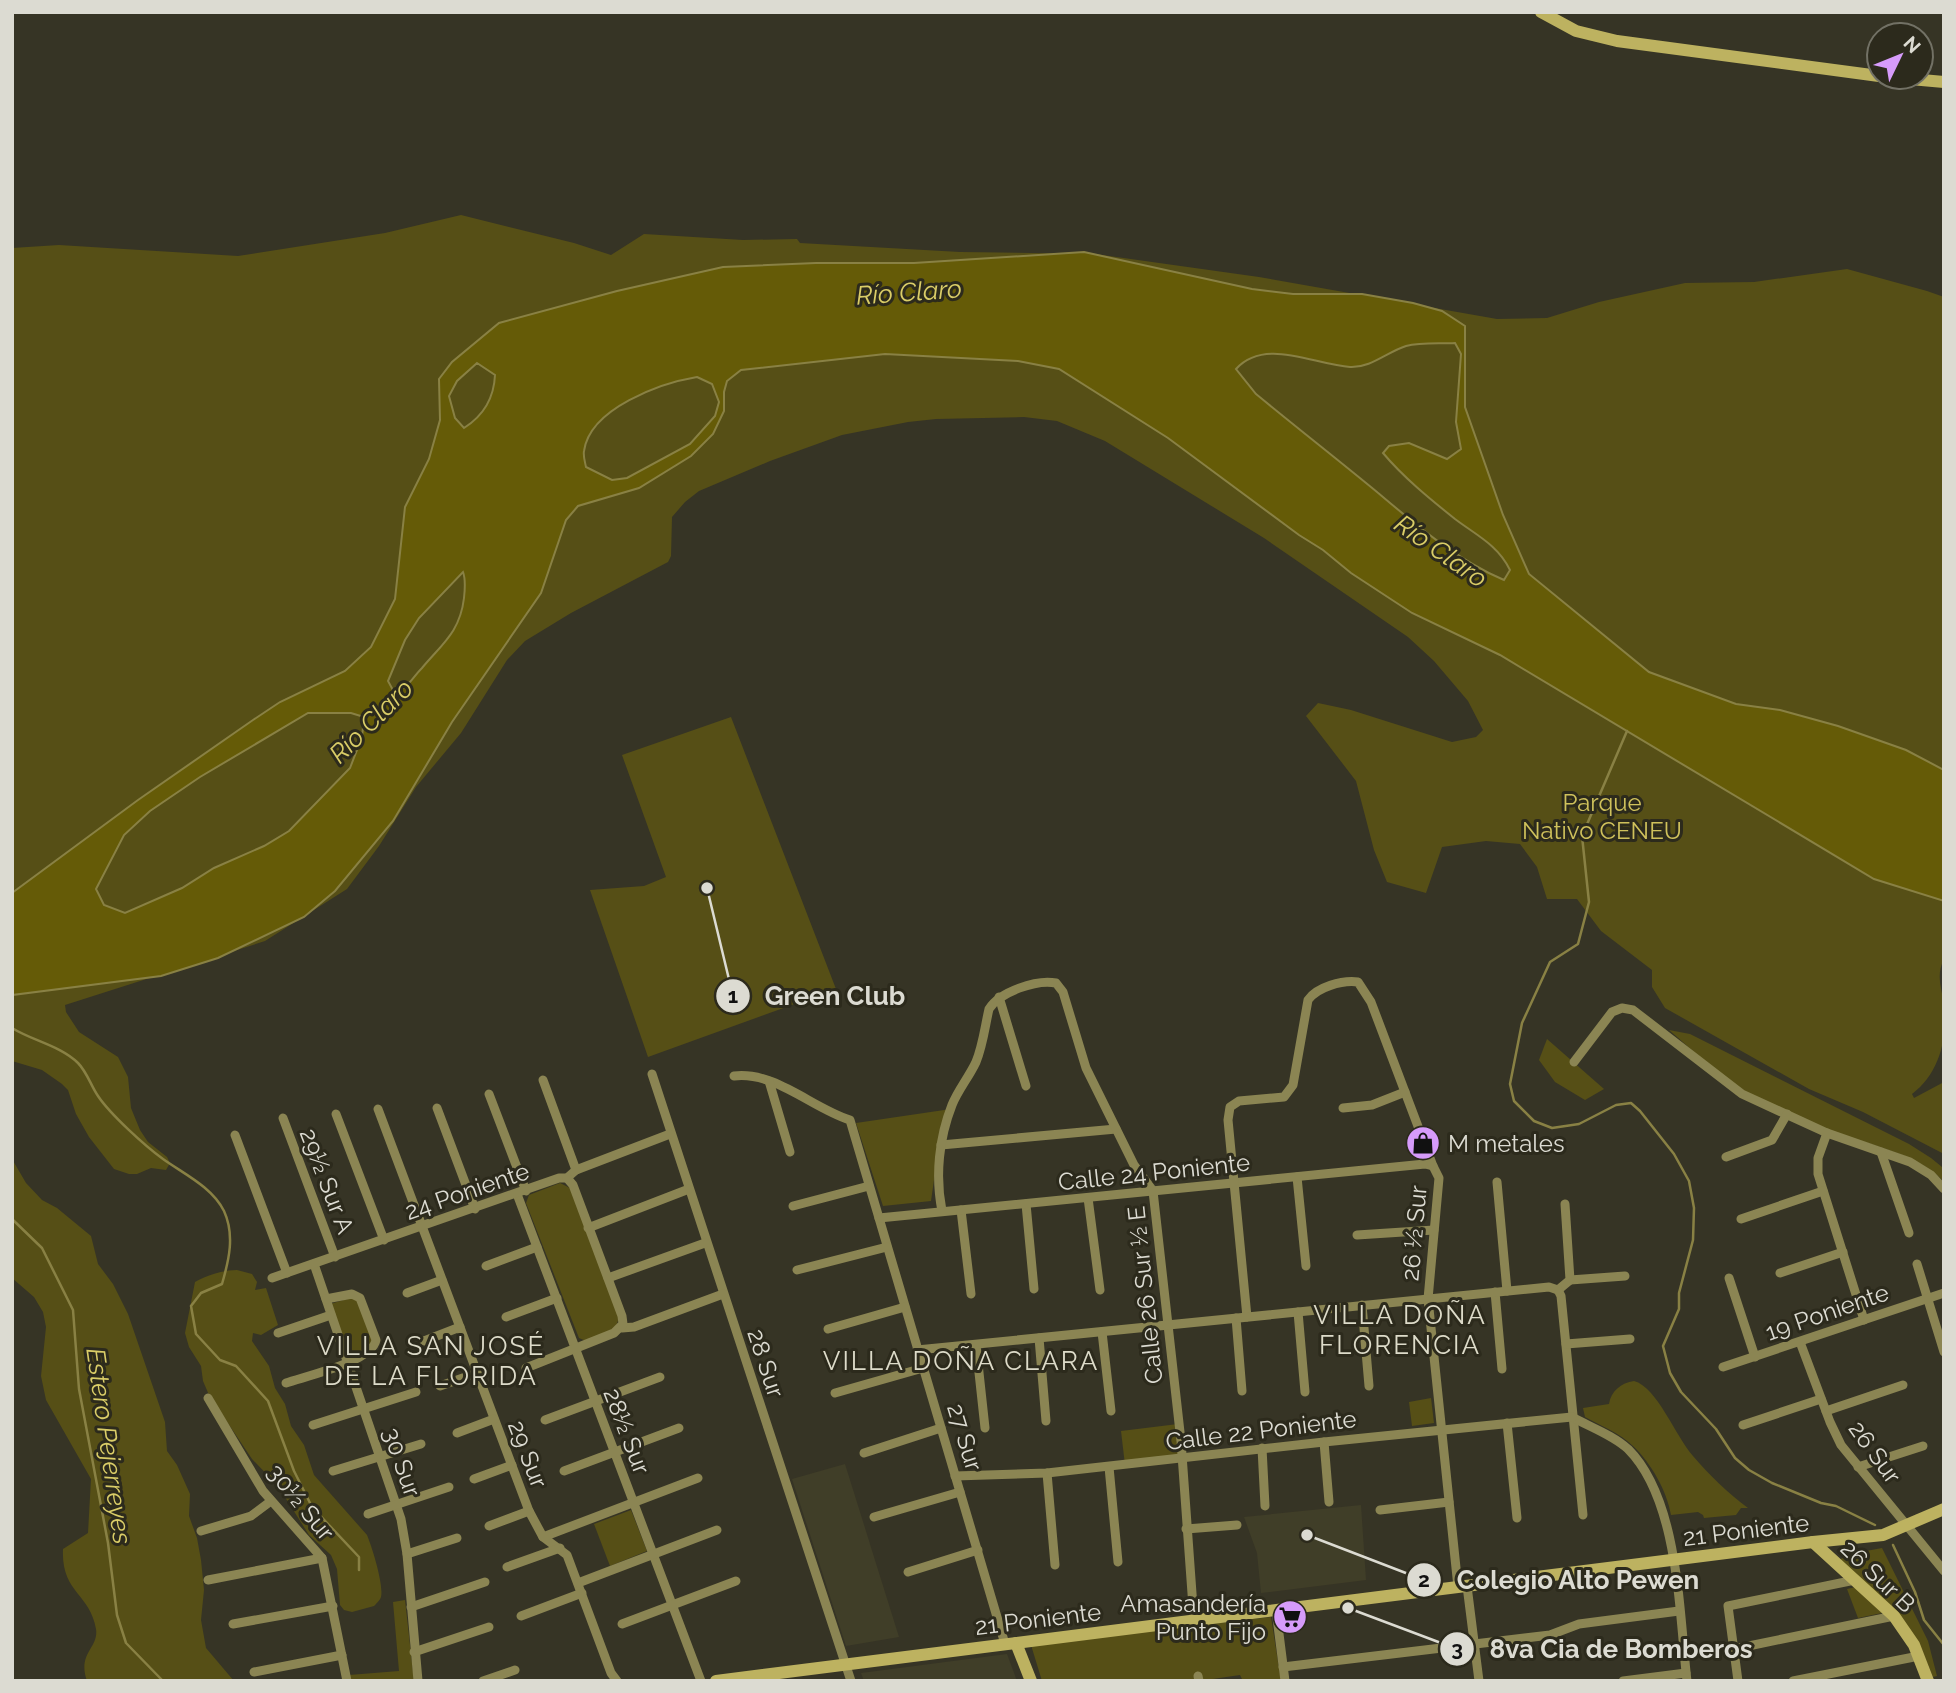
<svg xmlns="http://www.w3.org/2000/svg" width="1956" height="1693" font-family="Raleway,sans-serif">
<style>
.built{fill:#403e28}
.green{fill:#564f16}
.water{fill:#655b07;stroke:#898144;stroke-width:2;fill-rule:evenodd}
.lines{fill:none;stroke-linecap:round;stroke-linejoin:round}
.stream{stroke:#898144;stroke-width:2.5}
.street{stroke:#8b8553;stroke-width:9}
.secondary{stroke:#bdb260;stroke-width:12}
.labels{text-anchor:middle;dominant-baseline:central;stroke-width:6;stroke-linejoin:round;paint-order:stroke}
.park-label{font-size:24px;fill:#cfc15b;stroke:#2c2a1c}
.poi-label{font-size:24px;fill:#dcdbd2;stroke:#2c2a1c;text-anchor:start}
.street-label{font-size:24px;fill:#dcdbd2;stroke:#2c2a1c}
.water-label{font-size:26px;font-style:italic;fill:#dacd67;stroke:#2c2a1c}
.neighbourhood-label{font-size:26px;letter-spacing:2px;fill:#dddbc9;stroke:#2c2a1c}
.leader{fill:none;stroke:#dcdbd2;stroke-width:2.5}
.callout-dot{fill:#dcdbd2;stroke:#2c2a1c;stroke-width:2.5}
.mark-label{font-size:21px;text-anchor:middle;font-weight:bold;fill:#111}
.callout-label{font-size:26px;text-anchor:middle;font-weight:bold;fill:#dcdbd2;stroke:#2c2a1c;stroke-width:6;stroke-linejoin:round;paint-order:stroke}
</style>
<rect width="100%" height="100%" fill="#363425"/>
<g class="built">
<polygon points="845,1464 899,1637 846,1646 792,1479"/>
<polygon points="1361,1505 1366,1580 1261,1593 1257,1553 1244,1517"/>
<polygon points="1007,1654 1017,1681 864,1681 861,1673"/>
</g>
<g class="green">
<path d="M461,215L574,243L611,255L644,234L743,240L797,239L800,243L960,252L1095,254L1259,277L1497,319L1547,318L1599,302L1685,283L1754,282L1847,269L1927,291L1944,297V959C1936,975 1941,987 1944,1003C1948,1037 1940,1073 1912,1094L1914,1098L1944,1082V1154L1863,1112L1809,1089L1665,1008L1652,987V970L1601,931L1577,899H1547L1537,867L1520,844L1486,841L1442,847L1426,893L1387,882L1374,850L1356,781L1306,716L1318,703L1351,710L1452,742L1476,737L1483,730L1468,701L1434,661L1408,637L1264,538L1105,441L1057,421L1024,417L936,419L908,422L842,435L770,461L699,491L685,502L672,517L671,556L668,562L571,613L525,641L507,660L461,733L416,787L379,846L347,889L265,941L65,1005L66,1012L79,1032L118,1057L128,1077L131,1108L140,1130L148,1142L167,1157L170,1163L166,1170L151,1168L137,1174H129L114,1169L89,1137L76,1114L68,1090L62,1084L42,1070L12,1061V248L59,245L238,256L385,233Z"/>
<polygon points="731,717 836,989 648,1057 590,890 644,886 666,877 622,755"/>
<path d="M1669,1030L1690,1034L1909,1144L1931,1158L1942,1167L1944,1182C1920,1153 1857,1142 1822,1128C1799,1119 1775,1108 1753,1097C1722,1080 1696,1053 1669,1030Z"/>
<polygon points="1547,1039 1604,1089 1585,1100 1555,1082 1539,1060"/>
<polygon points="951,1109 938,1152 931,1201 883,1206 856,1123"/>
<path d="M12,1159L26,1183L42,1200L57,1208L91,1236L98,1264L113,1284L128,1314L165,1422L167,1451L177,1465L190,1494L189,1516L197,1538L201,1560L204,1590L201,1620L206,1648L234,1681H87C77,1653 99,1648 96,1629C90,1593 61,1593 63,1549L88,1533L91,1479L46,1400L41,1376L46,1327L43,1312L34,1297L12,1278Z"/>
<polygon points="560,1183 570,1188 619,1318 615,1329 586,1341 579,1338 526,1203 529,1195"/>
<path d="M237,1270L252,1274L257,1282L255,1290L266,1288L278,1325L261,1335L253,1333L252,1341L269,1366L275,1388L285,1404L291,1426L304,1445L314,1475L367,1535C372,1547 384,1585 381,1597C380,1600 376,1604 374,1606L352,1612L344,1610L340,1605L337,1569L331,1555L309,1535L278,1486L252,1459L209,1395L203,1381L201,1366L189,1347L185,1333L195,1282C207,1275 223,1270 237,1270Z"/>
<polygon points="354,1297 359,1303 373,1340 369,1348 349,1359 330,1304"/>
<path d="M1634,1381C1657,1387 1676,1437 1693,1456C1709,1475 1728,1493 1748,1508H1741L1736,1515L1704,1518L1703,1515L1698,1512L1671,1515C1667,1491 1651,1463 1633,1446C1620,1433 1601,1426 1585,1417L1583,1408L1609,1404C1611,1391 1621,1383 1634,1381Z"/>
<polygon points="1431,1398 1434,1423 1412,1426 1409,1402"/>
<polygon points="1178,1424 1182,1456 1125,1465 1121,1431"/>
<polygon points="631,1510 647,1551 610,1566 594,1524"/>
<polygon points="1882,1548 1928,1641 1937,1676 1933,1677 1922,1650 1840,1560 1845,1555"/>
<polygon points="1856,1587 1882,1613 1858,1618 1847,1589"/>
<polygon points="405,1600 414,1681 350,1681 349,1675 399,1671 393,1602"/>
<polygon points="1271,1617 1281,1681 1243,1681 1240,1675 1199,1681 1042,1681 1031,1645"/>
</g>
<path class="water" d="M1084,252L1252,289L1293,294H1362L1413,303L1442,311L1465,326V407L1503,515L1529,574L1649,672L1736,704L1780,710L1838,726L1906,750L1944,770V901L1874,879L1500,655L1412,613L1351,573L1323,550L1299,535L1168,438L1059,369L1018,361L885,354L741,370L727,381L724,392V411L713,434L691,456L639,488L578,506L566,520L541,593L452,722L393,821L335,891L304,917L218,958L161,976L12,995V893L138,800L253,720L280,702L345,671L371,647L395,599L405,507L429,459L440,420L439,379L452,362L499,323L617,291L723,267L816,263H914ZM1455,343L1461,354L1456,422L1461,449L1447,459L1409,443L1389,446L1383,453C1403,477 1430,499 1455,519C1476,535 1498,545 1510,570L1504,580C1457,560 1416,525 1377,492C1337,459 1296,427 1256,394L1236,369C1265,337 1315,365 1350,367C1371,368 1387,352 1406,346C1421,342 1440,344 1455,343ZM477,363L495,375C494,398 483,416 464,428L455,418L449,396L457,381ZM697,377L712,384L719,402L715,416L690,444L627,478L612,480L586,467C585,462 583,456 584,451C590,408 661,383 697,377ZM463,572C466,580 465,589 464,598C460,632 442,644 422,668C411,679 409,688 394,692L388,681L405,640L419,618ZM308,713H351L364,717L362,737L350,768L289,831L264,846L214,868L182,888L125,913L104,905L96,889L124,835L150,811L200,777Z"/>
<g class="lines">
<g class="stream">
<polyline points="1627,731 1582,836 1589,902 1578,944 1550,962 1522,1023 1510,1084 1514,1101 1534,1121 1552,1128 1579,1124 1616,1105 1631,1103 1640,1111 1674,1154 1689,1181 1694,1208 1693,1240 1679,1293 1679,1309 1663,1346 1670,1373 1681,1392 1716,1429 1735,1458 1749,1470 1772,1483 1821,1503 1836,1506 1875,1525"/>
<path d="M12,1028C33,1041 61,1046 78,1063C87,1072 91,1086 98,1096C110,1114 145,1146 163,1159C184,1174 212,1187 224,1211C235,1235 229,1260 222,1284L201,1293L191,1306L196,1334L220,1360L236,1366L268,1401L294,1471L312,1507L359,1557V1570"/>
<polyline points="12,1219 42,1248 73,1310 79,1389 108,1543 117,1615 126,1643 163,1681"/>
<polyline points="1893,1545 1915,1592 1924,1620 1944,1645"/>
</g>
<g class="street">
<polyline points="999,997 1026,1086"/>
<polyline points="1574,1062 1612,1012 1622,1008 1633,1010 1742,1094 1827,1133 1910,1162 1931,1175 1944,1189"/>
<polyline points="652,1074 851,1681"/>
<path d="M734,1076C775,1071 812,1108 850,1120L1005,1644"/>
<polyline points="543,1080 576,1170"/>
<polyline points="769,1081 790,1152"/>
<polyline points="489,1094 526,1191"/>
<polyline points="437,1108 475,1209"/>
<polyline points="1343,1108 1372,1105 1405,1092"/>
<polyline points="378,1109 529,1511 543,1537 567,1555 611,1673 617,1681"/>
<polyline points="336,1114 384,1240"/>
<polyline points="283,1118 335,1257"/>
<polyline points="1827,1133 1818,1158 1818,1174 1864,1320"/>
<polyline points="235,1135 287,1273"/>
<polyline points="941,1145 1116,1129"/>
<polyline points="1881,1152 1909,1233"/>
<polyline points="1726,1157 1772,1140 1787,1114"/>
<polyline points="1297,1177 1306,1266"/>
<polyline points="1497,1182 1507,1291"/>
<polyline points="517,1194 701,1681"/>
<polyline points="1088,1198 1100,1290"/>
<polyline points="1026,1204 1034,1289"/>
<polyline points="793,1206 869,1186"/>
<polyline points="961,1210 971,1294"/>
<path d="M942,1211C935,1176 939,1138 952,1105C958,1090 969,1077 976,1062C983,1045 985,1026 989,1009C999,992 1037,979 1056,983L1063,992L1086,1068L1134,1165L1153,1191L1181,1441L1194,1621"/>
<polyline points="879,1218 1425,1164 1433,1166"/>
<polyline points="1741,1219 1823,1191"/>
<polyline points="588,1228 689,1189"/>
<polyline points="1357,1235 1434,1230"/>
<polyline points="314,1264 401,1519 407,1554 418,1681"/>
<polyline points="1917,1264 1944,1352"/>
<polyline points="486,1266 537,1247"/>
<polyline points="797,1270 887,1247"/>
<polyline points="1780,1273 1843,1252"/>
<polyline points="272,1278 559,1178 567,1178 576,1170 670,1134"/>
<polyline points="608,1278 705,1243"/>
<polyline points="1729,1278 1755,1357"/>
<polyline points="1570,1280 1625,1276"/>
<polyline points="1558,1290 1561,1296 1583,1515"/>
<polyline points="1558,1290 1570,1280 1565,1204"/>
<polyline points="1495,1292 1502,1369"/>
<polyline points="407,1293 442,1280"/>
<polyline points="1362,1305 1369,1386"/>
<polyline points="1298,1312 1305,1392"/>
<polyline points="506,1317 557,1298"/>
<path d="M1247,1317L1228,1120L1230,1107L1239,1101L1284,1097L1293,1085L1308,1000C1317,987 1342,980 1358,982L1371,1002L1433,1166L1439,1178L1428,1299L1458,1587"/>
<polyline points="1236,1318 1242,1391"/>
<polyline points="622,1328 634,1327 723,1294"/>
<polyline points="828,1329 905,1307"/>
<polyline points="1102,1332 1111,1411"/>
<polyline points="278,1333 331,1315"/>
<polyline points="1039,1338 1046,1421"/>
<polyline points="424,1341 460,1327"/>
<polyline points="1800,1342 1830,1422 1841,1445 1944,1571"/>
<polyline points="1566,1344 1630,1339"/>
<polyline points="976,1345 985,1428"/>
<polyline points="917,1350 1549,1287 1558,1290"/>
<polyline points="1723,1367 1944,1293"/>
<polyline points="526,1368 614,1333 623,1324 622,1316 573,1185 567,1178"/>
<path d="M286,1383C306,1376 372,1362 376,1340L360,1298L352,1294L326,1299"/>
<polyline points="440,1386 477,1373"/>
<polyline points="835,1393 923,1368"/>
<polyline points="208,1398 263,1491 322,1558 347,1681"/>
<polyline points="1826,1411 1903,1385"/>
<path d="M1572,1417C1590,1427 1613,1435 1628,1449C1679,1500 1679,1613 1687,1681"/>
<polyline points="545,1420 660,1377"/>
<polyline points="1507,1423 1517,1518"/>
<polyline points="313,1425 416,1392"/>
<polyline points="1743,1425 1821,1399"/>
<polyline points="457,1433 494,1419"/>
<polyline points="1324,1442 1329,1502"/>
<polyline points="1262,1448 1265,1506"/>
<polyline points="864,1453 941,1428"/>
<polyline points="1109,1467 1118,1562"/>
<polyline points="1858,1467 1923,1446"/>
<polyline points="333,1471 421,1444"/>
<polyline points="564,1471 679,1428"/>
<polyline points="1047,1473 1055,1565"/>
<polyline points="955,1476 1047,1473 1324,1442 1572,1417"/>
<polyline points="474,1479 512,1465"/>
<polyline points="1380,1510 1449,1502"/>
<polyline points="368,1514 449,1487"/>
<polyline points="874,1517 960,1492"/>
<polyline points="489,1526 529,1511"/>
<polyline points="1186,1529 1237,1525"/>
<polyline points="201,1531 251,1516 271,1501"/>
<polyline points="543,1537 698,1478"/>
<polyline points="407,1554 457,1538"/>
<polyline points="507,1567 560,1548"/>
<polyline points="908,1572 978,1550"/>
<polyline points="208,1580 322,1558"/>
<polyline points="578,1583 717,1530"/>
<polyline points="1467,1586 1479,1681"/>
<polyline points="411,1607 485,1582"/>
<polyline points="1276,1610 1285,1681"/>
<polyline points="521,1616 582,1593"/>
<polyline points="233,1624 333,1606"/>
<polyline points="622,1624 736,1581"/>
<polyline points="1734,1649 1894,1616"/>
<polyline points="414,1652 489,1627"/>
<polyline points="1283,1667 1550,1635 1579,1624 1679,1611"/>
<polyline points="254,1672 342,1655"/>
<polyline points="1198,1676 1199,1681"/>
<polyline points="483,1681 515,1670"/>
<polyline points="1623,1681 1686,1673"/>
<polyline points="1738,1681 1728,1606 1855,1580"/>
<polyline points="1793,1681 1919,1656"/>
</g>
<g class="secondary">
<polyline points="1541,12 1576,31 1617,41 1879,76"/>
<polyline points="1888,77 1944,82"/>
<polyline points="1813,1542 1894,1616 1914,1645 1928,1681"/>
<polyline points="1016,1643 1031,1681"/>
<polyline points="716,1681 1813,1542 1883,1535 1944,1509"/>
</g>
</g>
<defs>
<g id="shop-disc" transform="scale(1.75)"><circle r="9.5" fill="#d69bfa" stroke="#2c2a1c"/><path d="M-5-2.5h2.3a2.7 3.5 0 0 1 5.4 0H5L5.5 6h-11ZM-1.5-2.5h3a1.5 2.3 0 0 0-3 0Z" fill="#111"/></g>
<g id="supermarket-disc" transform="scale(1.75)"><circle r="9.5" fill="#d69bfa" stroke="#2c2a1c"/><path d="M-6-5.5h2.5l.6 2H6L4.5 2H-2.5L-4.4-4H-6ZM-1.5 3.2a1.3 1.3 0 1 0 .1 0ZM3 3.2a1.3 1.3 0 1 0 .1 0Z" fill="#111"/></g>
</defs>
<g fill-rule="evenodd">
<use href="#shop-disc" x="1423" y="1143"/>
<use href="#supermarket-disc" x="1290" y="1617"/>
</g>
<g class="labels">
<g class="park-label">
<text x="1602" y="802">Parque<tspan x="1602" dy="28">Nativo CENEU</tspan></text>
</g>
<g class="poi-label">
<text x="1448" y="1143">M metales</text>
<text x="1266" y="1603" text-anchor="end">Amasandería<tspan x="1266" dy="28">Punto Fijo</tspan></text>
</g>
<g class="street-label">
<text transform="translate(1154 1172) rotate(-6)">Calle 24 Poniente</text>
<text transform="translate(327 1181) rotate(69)">29½ Sur A</text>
<text transform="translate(467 1191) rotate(-19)">24 Poniente</text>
<text transform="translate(1414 1233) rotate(-85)">26 ½ Sur</text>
<text transform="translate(1145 1295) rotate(-96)">Calle 26 Sur ½ E</text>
<text transform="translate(1827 1312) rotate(-19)">19 Poniente</text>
<text transform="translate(766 1363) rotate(72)">28 Sur</text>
<text transform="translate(1261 1430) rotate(-7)">Calle 22 Poniente</text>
<text transform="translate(627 1431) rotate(69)">28½ Sur</text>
<text transform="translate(965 1437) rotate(73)">27 Sur</text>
<text transform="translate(1875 1452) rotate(54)">26 Sur</text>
<text transform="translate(528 1454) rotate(69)">29 Sur</text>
<text transform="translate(402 1462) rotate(71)">30 Sur</text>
<text transform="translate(301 1502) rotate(51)">30½ Sur</text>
<text transform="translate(1746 1530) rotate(-7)">21 Poniente</text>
<text transform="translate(1878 1576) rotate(44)">26 Sur B</text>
<text transform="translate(1038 1619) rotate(-7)">21 Poniente</text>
</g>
<g class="water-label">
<text transform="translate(909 292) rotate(-4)">Río Claro</text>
<text transform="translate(1441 551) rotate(35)">Río Claro</text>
<text transform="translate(371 721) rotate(-45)">Río Claro</text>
<text transform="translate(109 1446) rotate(82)">Estero Pejerreyes</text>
</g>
<g class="neighbourhood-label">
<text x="1400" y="1315">VILLA DOÑA<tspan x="1400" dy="30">FLORENCIA</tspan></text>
<text x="431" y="1346">VILLA SAN JOSÉ<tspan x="431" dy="30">DE LA FLORIDA</tspan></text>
<text x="961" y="1361">VILLA DOÑA CLARA</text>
</g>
</g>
<path class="leader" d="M707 888L733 996M1307 1535L1424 1580M1348 1608L1457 1649"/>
<g class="callout-dot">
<circle cx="707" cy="888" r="7"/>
<circle cx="1307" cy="1535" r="7"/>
<circle cx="1348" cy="1608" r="7"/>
<circle cx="733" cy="996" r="18"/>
<circle cx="1424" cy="1580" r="18"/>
<circle cx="1457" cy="1649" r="18"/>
</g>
<g class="mark-label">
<text x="733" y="1003">1</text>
<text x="1424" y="1587">2</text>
<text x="1457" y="1656">3</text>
</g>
<g class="callout-label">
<text x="835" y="1005">Green Club</text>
<text x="1578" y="1589">Colegio Alto Pewen</text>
<text x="1621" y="1658">8va Cia de Bomberos</text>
</g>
<rect width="1956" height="1693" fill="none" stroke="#dcdbd2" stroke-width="28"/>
<g transform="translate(1900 56) rotate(47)"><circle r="33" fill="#2c2a1c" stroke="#727165" stroke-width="2"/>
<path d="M0-5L12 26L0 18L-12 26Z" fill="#d69bfa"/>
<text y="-10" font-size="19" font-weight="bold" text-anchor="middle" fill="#dcdbd2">N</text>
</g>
</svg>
